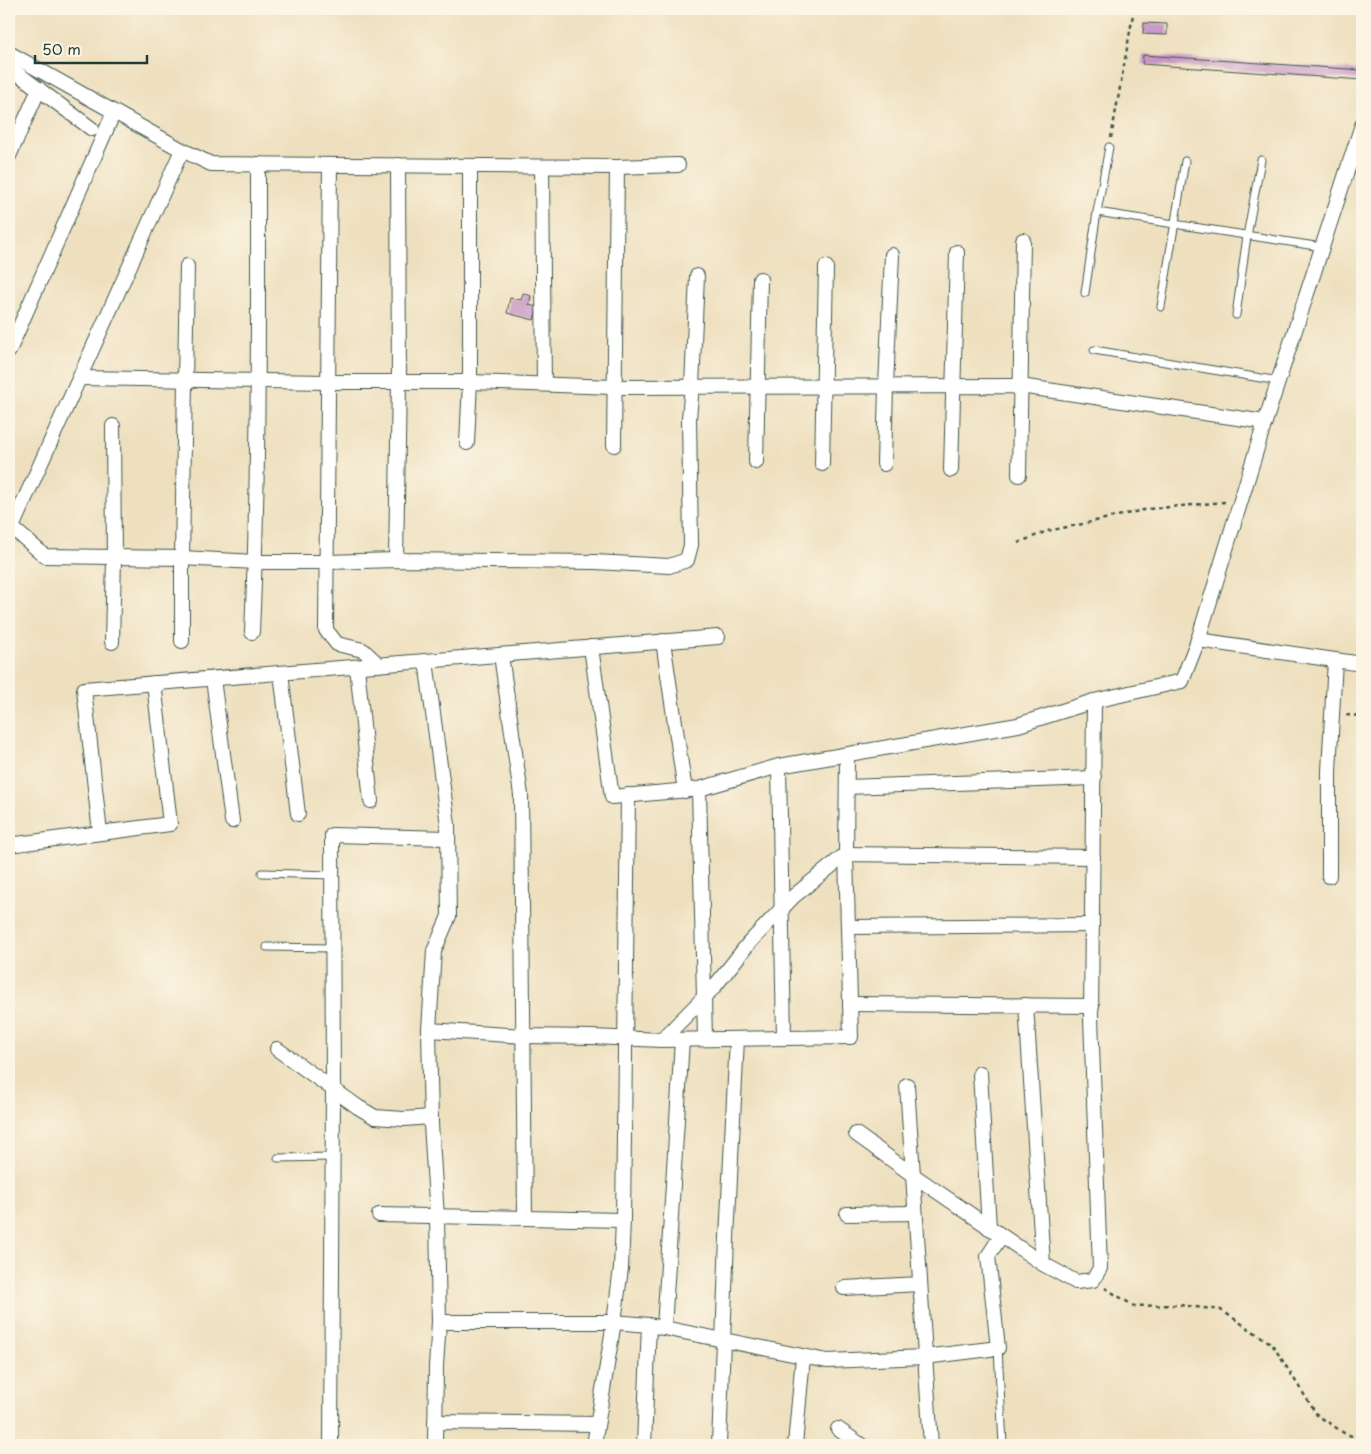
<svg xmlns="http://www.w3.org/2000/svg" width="1371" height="1454" font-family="'Playpen Sans',sans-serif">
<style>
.building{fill:#c896c5}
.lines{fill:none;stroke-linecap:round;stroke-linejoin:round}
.service-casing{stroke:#3e5549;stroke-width:9}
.minor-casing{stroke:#3e5549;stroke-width:16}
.path{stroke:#3e5549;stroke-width:2.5;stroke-dasharray:4 4;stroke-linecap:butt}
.service{stroke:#fff;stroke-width:7}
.minor{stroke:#fff;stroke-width:14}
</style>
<rect width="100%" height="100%" fill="#fcf5e5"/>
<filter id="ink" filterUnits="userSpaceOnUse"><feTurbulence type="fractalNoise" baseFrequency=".02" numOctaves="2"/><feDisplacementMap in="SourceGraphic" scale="10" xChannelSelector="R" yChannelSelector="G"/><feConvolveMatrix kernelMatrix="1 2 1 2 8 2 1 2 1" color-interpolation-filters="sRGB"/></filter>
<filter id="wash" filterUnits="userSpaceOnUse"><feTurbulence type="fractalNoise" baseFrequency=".0096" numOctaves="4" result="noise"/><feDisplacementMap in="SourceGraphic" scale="20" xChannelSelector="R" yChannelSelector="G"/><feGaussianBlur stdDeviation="1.12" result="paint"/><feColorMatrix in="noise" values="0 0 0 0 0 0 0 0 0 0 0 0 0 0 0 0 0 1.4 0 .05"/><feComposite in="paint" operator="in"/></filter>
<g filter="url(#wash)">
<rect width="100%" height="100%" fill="#eee0bf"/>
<g id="blocks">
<g class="building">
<polygon points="1144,23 1167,24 1167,35 1143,34"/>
<polygon points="1143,55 1362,70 1362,80 1142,64"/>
<polygon points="523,293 531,296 529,305 537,307 534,320 507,313 510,298 521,300"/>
</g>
</g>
</g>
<g filter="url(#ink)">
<use href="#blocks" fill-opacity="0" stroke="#3e5549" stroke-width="1"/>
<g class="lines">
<g class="service-casing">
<g id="service">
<polyline points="1097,212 1322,247"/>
<polyline points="1085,293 1097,212 1109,147"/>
<polyline points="1161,307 1185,161"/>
<polyline points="1236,315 1247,236 1261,160"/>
<polyline points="1094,350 1279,381"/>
<polyline points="262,873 332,875"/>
<polyline points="267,947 332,948"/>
<polyline points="278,1158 332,1157"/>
<polyline points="998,1348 1003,1445"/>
</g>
</g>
<g class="minor-casing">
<g id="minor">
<polyline points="9,53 182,150 211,164 617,167 678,165"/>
<polyline points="9,67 92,129"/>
<polyline points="9,156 39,89"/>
<polyline points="330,165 326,630 337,644 363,650 379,665"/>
<polyline points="542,167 544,384"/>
<polyline points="9,351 114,112"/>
<polyline points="80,378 329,382 470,382 614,387 1020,386 1265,422"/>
<polyline points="467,443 470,382 470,166"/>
<polyline points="614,445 617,167"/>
<polyline points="756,462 760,279"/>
<polyline points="822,464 826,267"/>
<polyline points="884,464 886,386 892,255"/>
<polyline points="951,470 957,252"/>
<polyline points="1019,475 1023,240"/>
<polyline points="9,525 45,556 182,558 255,562 326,562 396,560 595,562 669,566 687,560 691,545 689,418 692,386 697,276"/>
<polyline points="9,534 182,150"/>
<polyline points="396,560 399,382 398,165"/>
<path d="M252,632C259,476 258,320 258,164"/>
<polyline points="1198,640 1362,664"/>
<polyline points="182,641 182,558 187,266"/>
<polyline points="663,641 685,791"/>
<polyline points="112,642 114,558 113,426"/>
<polyline points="591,647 612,797 699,789 779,766 1018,725 1094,701 1182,681 1198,640 1265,422 1362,125"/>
<polyline points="501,655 521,795 525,1218"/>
<polyline points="426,661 448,825 449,916 434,951 429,1030 431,1124 437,1217 439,1322 436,1366 435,1445"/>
<polyline points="357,667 371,801"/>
<polyline points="281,673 298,814"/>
<polyline points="213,679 232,821"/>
<polyline points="779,766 784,1038"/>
<polyline points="847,787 1094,778"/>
<polyline points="699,789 705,1039"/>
<polyline points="100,833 84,689 718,637"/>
<polyline points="9,845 170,824 154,683"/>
<polyline points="1329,876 1329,771 1335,660"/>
<polyline points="848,927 1092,925"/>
<polyline points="850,1004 1092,1006"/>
<polyline points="1026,1005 1043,1264"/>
<polyline points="429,1030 524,1036 592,1037 662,1040 851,1037 846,854 847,755"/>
<polyline points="662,1040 715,986 749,943 794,896 846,854 1093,857"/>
<polyline points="277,1049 358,1107 375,1117 404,1119 431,1117"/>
<polyline points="980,1073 989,1228"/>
<polyline points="907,1085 931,1445"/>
<polyline points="856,1134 913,1175 1043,1264 1076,1282 1093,1280 1100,1268 1091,1018 1094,701"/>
<polyline points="847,1214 915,1213"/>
<polyline points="379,1215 623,1220"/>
<polyline points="844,1288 920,1284"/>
<polyline points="439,1322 614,1322 649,1325 827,1361 925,1357 998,1348 988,1256 1001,1236"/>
<polyline points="664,1328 682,1040"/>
<polyline points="435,1422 597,1424"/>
<polyline points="838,1429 861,1445"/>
<polyline points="331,1445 333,1089 332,835 448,838"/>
<polyline points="594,1445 614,1322 621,1268 623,1220 628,795"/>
<polyline points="644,1445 649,1325"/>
<polyline points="719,1445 727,1238 737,1039"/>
<polyline points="795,1445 803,1357"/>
</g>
</g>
<g class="path">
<polyline points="1111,138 1134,9"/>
<polyline points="1018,543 1047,531 1078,525 1148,509 1225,502"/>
<polyline points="1346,715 1362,716"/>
<polyline points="1105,1288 1134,1306 1179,1305 1221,1310 1272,1344 1317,1415 1344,1433 1362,1440"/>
</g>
<use href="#service" class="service"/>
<use href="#minor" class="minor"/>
</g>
</g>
<rect width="1371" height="1454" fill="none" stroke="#fcf5e5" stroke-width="30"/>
<path d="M35 55v8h112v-8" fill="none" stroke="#1f3d34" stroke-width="2.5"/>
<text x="42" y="55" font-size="15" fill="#1f3d34" stroke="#fcf5e5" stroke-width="4" paint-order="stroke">50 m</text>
</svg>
